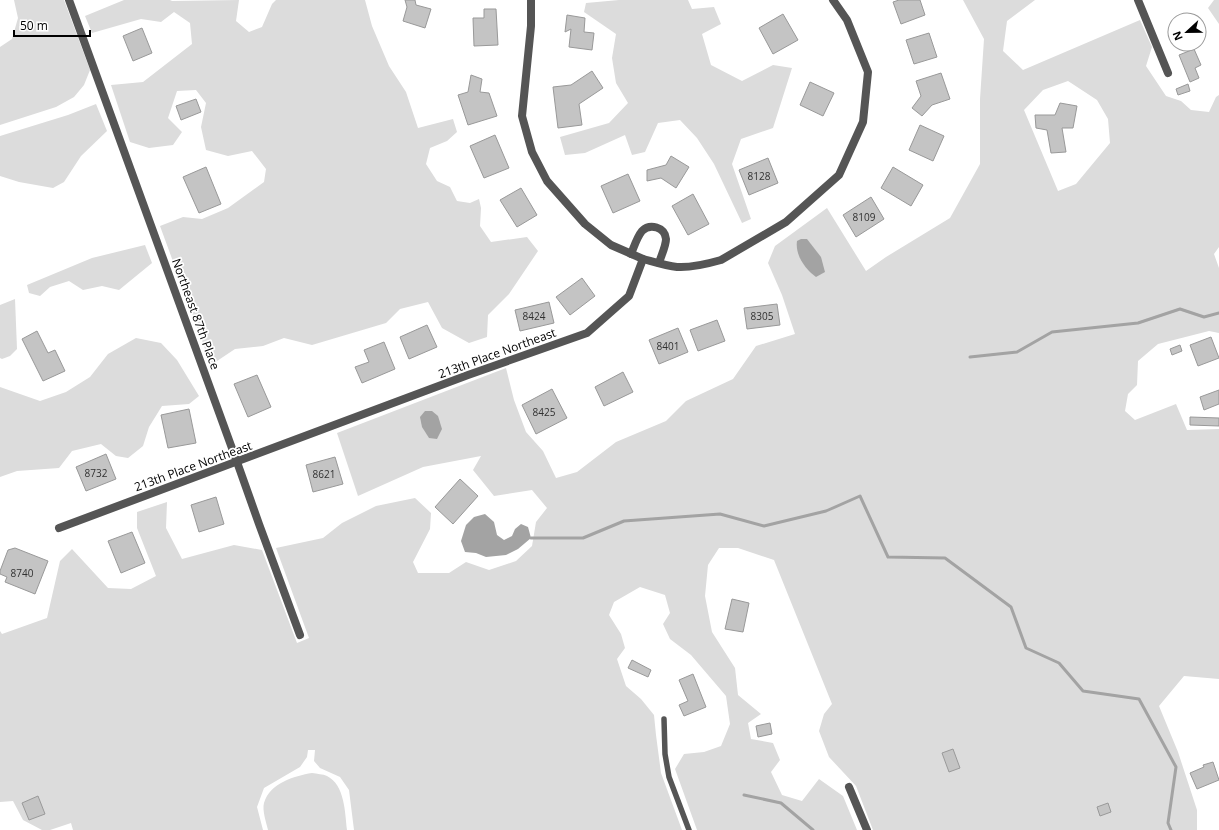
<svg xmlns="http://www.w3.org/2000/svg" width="1219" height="830" font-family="'Open Sans',sans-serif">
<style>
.green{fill:#dcdcdc;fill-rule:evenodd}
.water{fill:#a3a3a3}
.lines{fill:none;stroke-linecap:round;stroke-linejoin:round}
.stream{stroke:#a3a3a3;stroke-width:3}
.building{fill:#c4c4c4;stroke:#999}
.lane{stroke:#555;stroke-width:5.5}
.street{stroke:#555;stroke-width:8}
.labels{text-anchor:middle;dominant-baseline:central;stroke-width:3.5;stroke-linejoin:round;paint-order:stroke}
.number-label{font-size:10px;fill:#313131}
.street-label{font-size:12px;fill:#000;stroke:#fff}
</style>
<rect width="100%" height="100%" fill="#fff"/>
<g class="green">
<polygon points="14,0 64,0 90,70 84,85 74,97 56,107 0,125 0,47 12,39 18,18"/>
<polygon points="124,0 170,0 172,1 239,0 236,21 249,32 262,27 272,4 276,0 365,0 372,26 389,66 406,92 418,128 453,119 457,132 447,141 430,148 426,164 437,181 450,187 457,201 470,203 479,199 481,208 480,226 491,242 527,237 538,251 509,294 488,315 487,337 469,343 442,328 428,302 400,309 386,323 312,345 284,338 263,346 235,349 211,365 160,226 183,217 202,219 228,208 264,182 266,169 252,151 228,156 206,150 201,127 206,103 196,90 177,91 168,118 182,132 173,145 149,148 130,142 111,85 143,82 192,44 190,23 174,12 161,22 141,19 92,33 85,16"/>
<polygon points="619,0 688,0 692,9 714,7 721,24 702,34 711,65 742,81 773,65 792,68 773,128 741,139 732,164 751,219 742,223 714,164 697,138 680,120 658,123 645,152 632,155 625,135 585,153 565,155 560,137 609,123 628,103 616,83 612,58 616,34 584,12 586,3"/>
<path d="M963,0H1035L1007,21L1003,51L1023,70L1140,20L1152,47L1146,66L1166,96L1181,101L1191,110L1209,112L1216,97L1219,95V247L1214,254L1219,268V333L1209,331L1158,344L1138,361L1137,385L1128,394L1125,411L1135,420L1176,404L1187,430L1219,429V679L1184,676L1159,706L1178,752L1197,810V830H873L856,786L829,757L819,731L824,714L832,704L774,560L738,548H719L708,565L705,596L712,632L735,668L738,695L761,714L748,723L751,739L773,743L780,760L771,772L782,795L802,801L819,779L843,796L857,830H697L675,769L684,754L704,752L721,746L730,724L726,696L691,655L670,639L663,624L670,613L665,595L640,587L614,602L609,615L621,634L625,648L617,659L626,686L641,699L654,715L656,735L661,773L682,830H354L349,790L340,777L320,768L314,761L315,750H308L307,757L300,767L264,788L257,807L263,830H73L71,823L50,830H42L23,820L13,801L0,802V631L2,634L47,618L60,561L72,549L108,588L131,589L156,576L137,528V512L167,502L166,528L182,559L234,545L262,550L297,643L309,638L276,548L323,538L342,523L376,506L415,498L431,513L430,529L413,562L418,573H449L466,562L489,570L516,561L532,546L536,522L547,508L532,490L494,496L473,470L481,456L423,467L358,496L337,433L506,368L514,400L526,432L543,451L556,478L577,472L616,442L666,421L686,401L733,379L756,346L795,334L782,295L768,263L775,246L827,208L866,271L886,257L950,218L980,164V99L984,39ZM1068,81L1097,100L1108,119L1110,143L1076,184L1058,191L1024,110L1043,90Z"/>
<polygon points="1214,0 1219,0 1219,24 1208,8"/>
<polygon points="96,104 107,131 81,156 64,182 53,188 19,182 0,176 0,136 68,115"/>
<polygon points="145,245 152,263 119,290 102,286 83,290 69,281 50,287 40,296 29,293 27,285 92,258"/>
<polygon points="15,299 17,349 10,356 2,359 0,358 0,305"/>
<polygon points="136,338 161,343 177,360 199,396 189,404 162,406 149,427 143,446 128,458 116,456 101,444 72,451 59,468 17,471 0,477 0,387 40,401 66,392 90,377 108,354"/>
<path d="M312,773C317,774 323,774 327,776C345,785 345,813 347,830H268C266,822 262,810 264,803C270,783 294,776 312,773Z"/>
</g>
<g class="water">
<path d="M801,239H807L821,257L825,272L816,277C805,269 795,255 797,241Z"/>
<polygon points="425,411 432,411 438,416 442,429 437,439 429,438 422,427 420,417"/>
<polygon points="485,514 494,522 497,535 504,540 512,536 515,529 521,524 528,527 531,538 518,549 506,555 486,557 476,553 465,552 461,541 466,525 474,517"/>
</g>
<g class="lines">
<g class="stream">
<polyline points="970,357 1017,352 1052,332 1138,323 1180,309 1204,317 1219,313"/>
<polyline points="531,538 583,538 624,521 720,514 764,526 826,511 860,496 888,557 945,558 1011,607 1026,648 1059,663 1083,691 1139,699 1176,767 1168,823 1171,830"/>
<polyline points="744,795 781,803 813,830"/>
</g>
</g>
<g class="building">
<polygon points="405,0 415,0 416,5 431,9 425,28 403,21 407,7"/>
<polygon points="899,0 920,0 925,15 901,24 893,2"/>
<polygon points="484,9 496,9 498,45 474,46 473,18 484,18"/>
<polygon points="783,14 798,40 773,54 759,28"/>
<polygon points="567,15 585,18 584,32 594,33 592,50 569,47 571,29 565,32"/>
<polygon points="142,28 152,53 133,61 123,36"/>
<polygon points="929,33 937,57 914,64 906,40"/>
<polygon points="1194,49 1201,65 1195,68 1199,78 1190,82 1179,55"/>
<polygon points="592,71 603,88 579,104 582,125 558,128 553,87 571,85"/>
<polygon points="941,73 950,99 932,105 922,116 912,108 921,96 916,81"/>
<polygon points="471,75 482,79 480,92 489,93 497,116 468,125 458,95 468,92"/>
<polygon points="810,82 834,93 823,116 800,105"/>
<polygon points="1188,84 1190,91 1178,95 1176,89"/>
<polygon points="196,99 201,112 181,120 176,106"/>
<polygon points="1060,103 1077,106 1073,128 1062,128 1066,152 1051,153 1047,130 1036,128 1035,115 1055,115"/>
<polygon points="920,125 944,136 933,161 909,150"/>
<polygon points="495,135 509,168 484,178 470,146"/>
<polygon points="671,156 689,167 676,188 661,178 647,181 647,170 666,165"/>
<polygon points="768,158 778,183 749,195 739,170"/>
<polygon points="206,167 221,204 199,213 183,177"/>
<polygon points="893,167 923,185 911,206 881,188"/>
<polygon points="628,174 640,201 613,213 601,186"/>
<polygon points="521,188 537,215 517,227 500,200"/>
<polygon points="693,194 709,224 688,235 672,206"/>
<polygon points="871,197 884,219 856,237 843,215"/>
<polygon points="582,278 595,296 570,315 556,297"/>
<polygon points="549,302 554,323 520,331 515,310"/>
<polygon points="777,304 780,325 747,329 744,308"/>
<polygon points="717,320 725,341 698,351 690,330"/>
<polygon points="427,325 437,347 409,359 400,337"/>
<polygon points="678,328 688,352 659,364 649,340"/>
<polygon points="37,331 48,353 55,350 65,371 43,381 22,339"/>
<polygon points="1211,337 1219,358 1198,366 1190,345"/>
<polygon points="384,342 395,369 362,383 355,367 369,362 364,350"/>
<polygon points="1180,345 1182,351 1172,355 1170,349"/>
<polygon points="623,372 633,392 604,406 595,387"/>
<polygon points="257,375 271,407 248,417 234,384"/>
<polygon points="552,389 567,418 536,434 522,405"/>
<polygon points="1219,390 1219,404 1204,410 1200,397"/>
<polygon points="189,409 196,443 168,448 161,415"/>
<polygon points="1190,417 1219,418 1219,426 1190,425"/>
<polygon points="106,454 116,479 86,491 76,467"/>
<polygon points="335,457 343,484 313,492 306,465"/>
<polygon points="460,479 478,496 453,524 435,507"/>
<polygon points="216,497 224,524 199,532 191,505"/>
<polygon points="132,532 145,563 121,573 108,541"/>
<polygon points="15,548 48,561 35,594 5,582 7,577 0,574 0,571 8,550"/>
<polygon points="732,599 749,603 743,632 725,629"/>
<polygon points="632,660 651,670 648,677 628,668"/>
<polygon points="693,674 706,707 684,716 679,705 688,701 679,680"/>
<polygon points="770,723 772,734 758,737 756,726"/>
<polygon points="953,749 960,768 949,772 942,753"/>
<polygon points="1213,762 1219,780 1197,789 1190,773 1204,767 1203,765"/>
<polygon points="38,796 45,814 29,820 22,803"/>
<polygon points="1108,803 1111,812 1100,816 1097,807"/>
</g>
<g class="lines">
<polyline class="lane" points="664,719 665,754 669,777 689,830"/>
<g class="street">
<polyline points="69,0 237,462 259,524 300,635"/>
<polyline points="531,0 531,26 522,116 532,152 547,181 585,224 611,245 643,259"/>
<polyline points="1138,0 1168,73"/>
<path d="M631,254C634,247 637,237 642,231C650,223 665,227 666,239C666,246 661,256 659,263"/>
<path d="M59,528L468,375L587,333L629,296L643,259C654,262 666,266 677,267C692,268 707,264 721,260L786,222L839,175L863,122L868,72L847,20L833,0"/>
<polyline points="849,787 867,830"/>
</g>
</g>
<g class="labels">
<g class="number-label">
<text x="759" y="176">8128</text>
<text x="864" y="217">8109</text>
<text x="534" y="316">8424</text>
<text x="762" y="316">8305</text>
<text x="668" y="346">8401</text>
<text x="544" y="412">8425</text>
<text x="96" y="473">8732</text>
<text x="324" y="474">8621</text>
<text x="22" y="573">8740</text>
</g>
<g class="street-label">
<text transform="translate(196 314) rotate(70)">Northeast 87th Place</text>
<text transform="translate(497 353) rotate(-20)">213th Place Northeast</text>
<text transform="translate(193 466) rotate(-20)">213th Place Northeast</text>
</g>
</g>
<g transform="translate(1187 32) rotate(248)"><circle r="19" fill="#ffffff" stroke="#999999"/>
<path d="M0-3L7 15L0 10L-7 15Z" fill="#000000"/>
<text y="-6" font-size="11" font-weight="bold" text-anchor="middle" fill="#000000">N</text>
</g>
<path d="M14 30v6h76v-6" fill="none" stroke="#000000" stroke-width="2"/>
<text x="20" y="30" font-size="12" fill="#000000" stroke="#ffffff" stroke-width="3" paint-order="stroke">50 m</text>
</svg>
